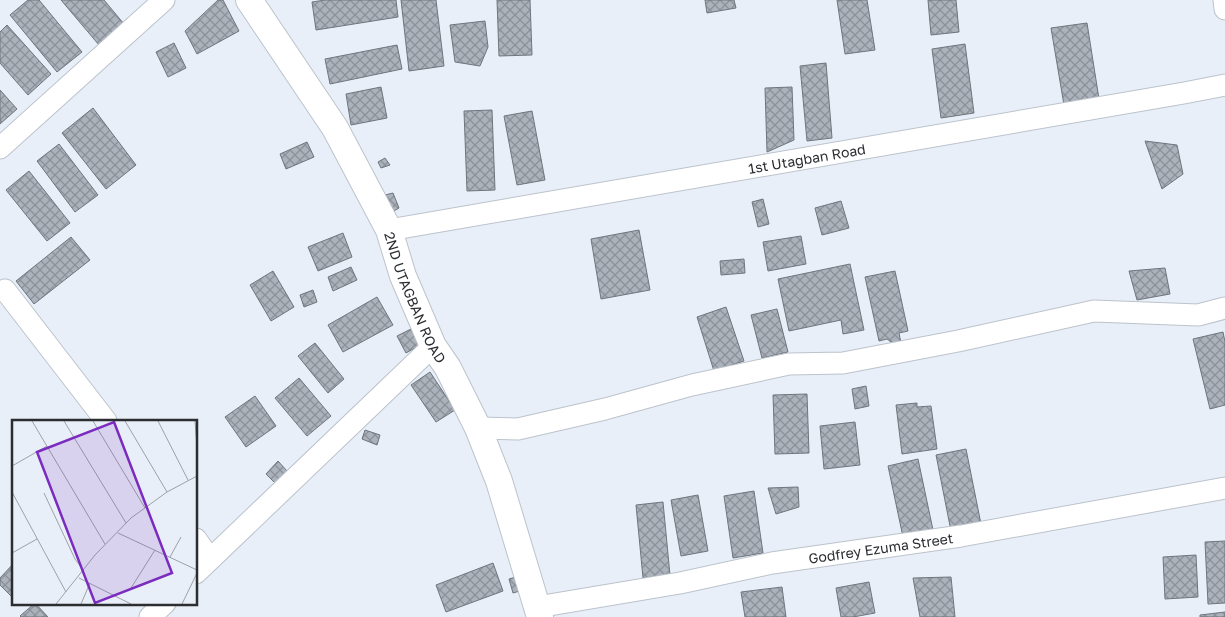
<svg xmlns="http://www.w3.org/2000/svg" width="1225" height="617" font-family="'Golos Text',sans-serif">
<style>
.building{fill:url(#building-cross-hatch);stroke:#6f757d}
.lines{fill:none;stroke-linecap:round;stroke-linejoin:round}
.minor-casing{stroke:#bcc3cc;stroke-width:23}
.tertiary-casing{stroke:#bcc3cc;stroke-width:28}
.minor{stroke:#fff;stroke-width:21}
.tertiary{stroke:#fff;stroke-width:26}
.labels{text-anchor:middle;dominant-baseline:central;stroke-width:5;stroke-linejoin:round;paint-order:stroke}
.street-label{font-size:14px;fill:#2b2d31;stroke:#fff}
.inset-road{fill:none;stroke:#9da1a8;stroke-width:1}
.view{fill:#7b2cbf;fill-opacity:0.15;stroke:#7b2cbf;stroke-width:2.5}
.inset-edge{fill:none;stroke:#2b2d31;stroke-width:2.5}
</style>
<defs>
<pattern id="building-cross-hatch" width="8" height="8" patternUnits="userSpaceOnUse" patternTransform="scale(1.25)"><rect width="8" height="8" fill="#acb2bb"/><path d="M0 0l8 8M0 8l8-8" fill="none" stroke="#8c9199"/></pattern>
</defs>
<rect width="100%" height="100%" fill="#e9eff8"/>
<g class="building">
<polygon points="28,0 39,0 82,52 57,72 10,15"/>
<polygon points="61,0 104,0 124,24 99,45"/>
<polygon points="218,0 223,0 239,31 197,54 185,31"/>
<polygon points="325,0 396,0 398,17 316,30 312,2"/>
<polygon points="401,0 436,0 444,66 409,71"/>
<polygon points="497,0 530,0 532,55 499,56"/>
<polygon points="705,0 734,0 736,8 707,13"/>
<polygon points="837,0 867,0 875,50 845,54"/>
<polygon points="928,0 956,0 959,32 931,35"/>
<polygon points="485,21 488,47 480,66 455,62 450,25"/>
<polygon points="1087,23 1099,99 1064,105 1051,28"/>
<polygon points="7,25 51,74 28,95 0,63 0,32"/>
<polygon points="174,43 186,68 168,77 156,52"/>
<polygon points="965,44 974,113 941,118 932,49"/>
<polygon points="397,45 402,69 330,84 325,59"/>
<polygon points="826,63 832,138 807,141 800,66"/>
<polygon points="381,87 387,118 351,125 346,94"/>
<polygon points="792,87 794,140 767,152 765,88"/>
<polygon points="0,90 17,109 0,124"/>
<polygon points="93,108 136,165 106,189 62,133"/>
<polygon points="492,110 495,190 467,191 464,111"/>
<polygon points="532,111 545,180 517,185 504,116"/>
<polygon points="1145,141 1177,145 1183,174 1162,189"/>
<polygon points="307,142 314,157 286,169 280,154"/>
<polygon points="59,144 98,195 75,212 37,161"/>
<polygon points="385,158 390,165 381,168 378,162"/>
<polygon points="29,171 70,223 47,241 6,190"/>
<polygon points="393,193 399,208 392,212 385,195"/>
<polygon points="763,199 769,224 758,227 752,202"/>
<polygon points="841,201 849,228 822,235 815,208"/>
<polygon points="639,230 650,290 601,299 591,239"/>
<polygon points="343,233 352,257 318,271 308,247"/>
<polygon points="801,236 806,264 768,271 763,242"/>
<polygon points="71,237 90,260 34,304 16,281"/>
<polygon points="744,259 745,273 721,275 720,261"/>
<polygon points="850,264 864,330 843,334 841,320 789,331 778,279"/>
<polygon points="351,267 357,280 333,291 328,277"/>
<polygon points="1165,268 1170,294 1137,300 1129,271"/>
<polygon points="273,271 294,307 271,321 250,285"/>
<polygon points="895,271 908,331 899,333 901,343 894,344 887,339 879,341 865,277"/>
<polygon points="313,290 317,302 304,307 300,295"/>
<polygon points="377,297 393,325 343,352 328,325"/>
<polygon points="726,307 744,361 714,371 697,317"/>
<polygon points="777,309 788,352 762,358 751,315"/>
<polygon points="413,328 422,344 406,353 397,336"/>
<polygon points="1223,332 1225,342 1225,405 1210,409 1193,339"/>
<polygon points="315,343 344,379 328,393 298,356"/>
<polygon points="430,372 455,410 436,422 411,385"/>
<polygon points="299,378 331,416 307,436 275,398"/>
<polygon points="866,386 869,406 855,409 852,389"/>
<polygon points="807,394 809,453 775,454 773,395"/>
<polygon points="255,396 276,426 246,447 225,417"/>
<polygon points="917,403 917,407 931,406 937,449 902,454 896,405"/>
<polygon points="855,422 860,465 824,469 820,426"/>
<polygon points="365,430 380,435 377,445 362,439"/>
<polygon points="966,449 981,524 951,531 936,455"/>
<polygon points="918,459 933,530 903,537 888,466"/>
<polygon points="278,461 287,471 275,483 266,474"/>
<polygon points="798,487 799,507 776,514 768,488"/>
<polygon points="754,491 763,553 733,558 724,496"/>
<polygon points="698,495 708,551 681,556 671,500"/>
<polygon points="663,502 670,575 643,578 636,505"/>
<polygon points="1225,541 1225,603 1208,604 1205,542"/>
<polygon points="1196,555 1198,597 1165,599 1163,557"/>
<polygon points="14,563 14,599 0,585 0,578"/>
<polygon points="493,563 503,591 446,612 436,585"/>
<polygon points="519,576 523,590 513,593 509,579"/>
<polygon points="951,577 955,617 920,617 913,578"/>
<polygon points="869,582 875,613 853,617 841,617 836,588"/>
<polygon points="782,587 786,617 745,617 741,592"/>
<polygon points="35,603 48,617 21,617 20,616"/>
<polygon points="1225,612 1225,617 1200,617 1200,615"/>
</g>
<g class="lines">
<g class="minor-casing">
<g id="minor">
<polyline points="1224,0 1225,9"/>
<polyline points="0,148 164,0"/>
<path id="s1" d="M389,230L1184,93L1225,85"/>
<polyline points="5,290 106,421"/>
<polyline points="478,428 518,429 605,409 692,385 789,364 843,363 958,341 1094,311 1198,315 1225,308"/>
<polyline points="196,539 210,559"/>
<polyline points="196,573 433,346"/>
<path id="s2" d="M537,607L680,583L772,563L961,536L1225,488"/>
<polyline points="150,617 165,603"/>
</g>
</g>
<g class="tertiary-casing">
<g id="tertiary">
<path id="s3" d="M249,0L335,128L389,230L403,276L433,346L448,368L478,428L499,481L540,617"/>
</g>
</g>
<use href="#minor" class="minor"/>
<use href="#tertiary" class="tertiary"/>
</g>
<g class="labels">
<g class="street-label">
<text stroke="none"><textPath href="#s1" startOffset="424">1st Utagban Road</textPath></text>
<text stroke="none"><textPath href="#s3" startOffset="342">2ND UTAGBAN ROAD</textPath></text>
<text stroke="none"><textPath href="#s2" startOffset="349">Godfrey Ezuma Street</textPath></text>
</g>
</g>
<g transform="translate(12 420)">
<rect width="185" height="185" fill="#e9eff8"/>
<path class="inset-road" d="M20,1L93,124M52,1L114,103M81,1L133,88M113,1L155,72M146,1L176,60M183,1L185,27M0,46L35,26M0,72L54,172M32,73L63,139L72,151M106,113L185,150M0,133L25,119M158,137L169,117M67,158L119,184M119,168L143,130M44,184L83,135L119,98L155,72L185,56M69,184L78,163M170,184L185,153"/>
<path class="view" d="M102,2L160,153L83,183L25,32Z"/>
<rect width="185" height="185" class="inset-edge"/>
</g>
</svg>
